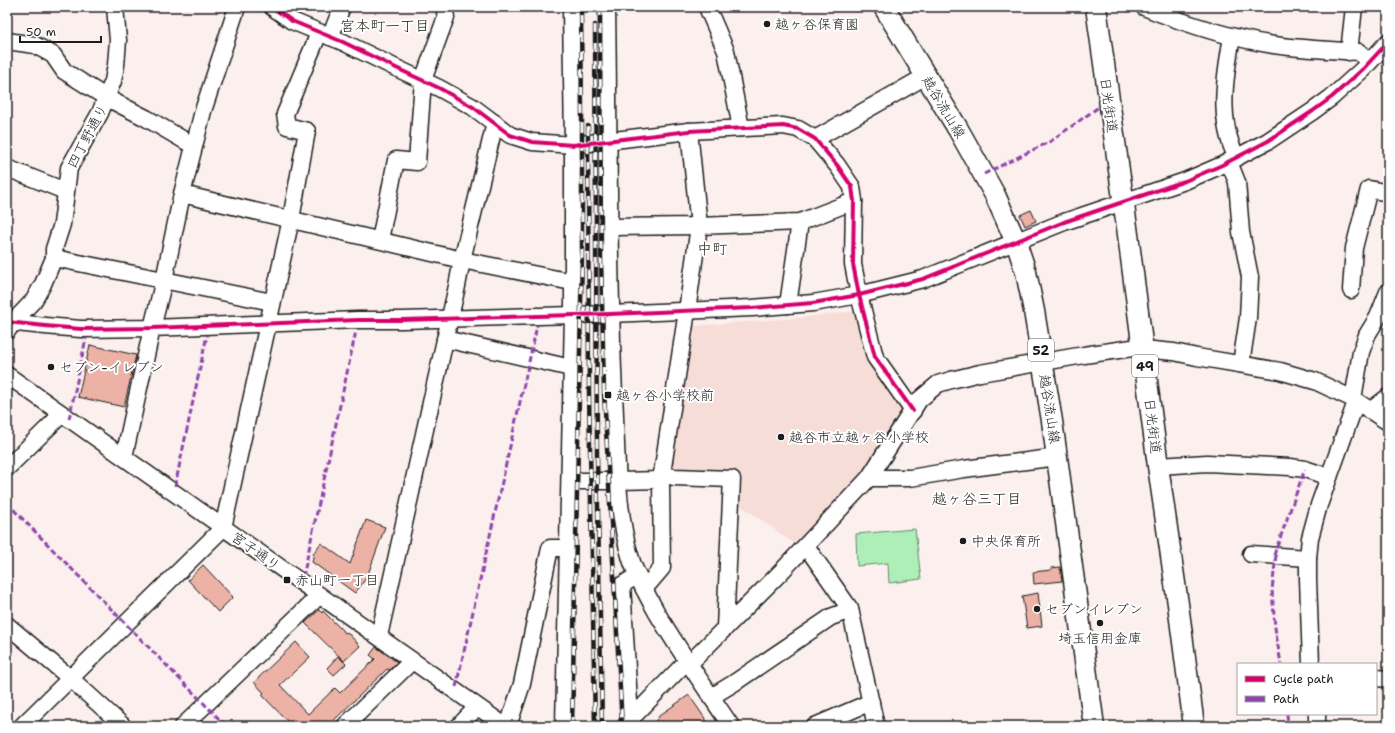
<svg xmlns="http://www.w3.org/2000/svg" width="1395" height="733" font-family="'Shantell Sans','Klee One',sans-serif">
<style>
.built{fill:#f6ddd8}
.green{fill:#aeefb8;stroke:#65866a}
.building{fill:#ecb2a6;stroke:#1c1c1c}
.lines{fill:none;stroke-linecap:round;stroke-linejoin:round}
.minor-casing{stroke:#1c1c1c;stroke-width:19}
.major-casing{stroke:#1c1c1c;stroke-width:23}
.minor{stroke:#fff;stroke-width:16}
.major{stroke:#fff;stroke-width:20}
.rail-casing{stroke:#1c1c1c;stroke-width:4.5}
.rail{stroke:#fff;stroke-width:3;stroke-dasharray:9;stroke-linecap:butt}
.quiet{stroke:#8e44ad;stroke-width:3;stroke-dasharray:6 3;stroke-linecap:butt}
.cycleway-casing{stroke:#fff;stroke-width:6}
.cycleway{stroke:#d6006c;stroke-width:4}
.poi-dot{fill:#1c1c1c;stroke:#fff;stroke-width:1.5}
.labels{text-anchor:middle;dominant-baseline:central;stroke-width:4;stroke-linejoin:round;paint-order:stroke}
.shield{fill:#fff;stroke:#606060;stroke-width:1}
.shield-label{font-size:13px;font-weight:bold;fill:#1c1c1c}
.poi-label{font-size:14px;fill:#1c1c1c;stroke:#fff;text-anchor:start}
.street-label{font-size:14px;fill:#1c1c1c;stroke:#fff}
.neighbourhood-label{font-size:15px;fill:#1c1c1c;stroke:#fff}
</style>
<rect width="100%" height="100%" fill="#fbf0ed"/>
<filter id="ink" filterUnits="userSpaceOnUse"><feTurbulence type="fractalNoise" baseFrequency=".025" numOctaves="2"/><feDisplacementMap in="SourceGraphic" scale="8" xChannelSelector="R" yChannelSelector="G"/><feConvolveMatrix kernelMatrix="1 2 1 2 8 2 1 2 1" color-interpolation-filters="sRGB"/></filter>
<g filter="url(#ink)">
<polygon class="built" points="858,311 906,411 871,463 841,500 796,545 736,502 736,475 673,472 670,466 692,326 798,318"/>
<polygon class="green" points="915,529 921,579 889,583 888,563 857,566 856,534"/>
<g class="building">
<polygon points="1031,210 1036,221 1025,226 1020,215"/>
<polygon points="90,345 136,355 124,407 78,397"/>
<polygon points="366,520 385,527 367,577 355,593 312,562 314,552 321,543 350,564"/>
<polygon points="203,565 233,597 218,612 188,580"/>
<polygon points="1060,567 1062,581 1034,584 1033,572 1051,570 1051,568"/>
<polygon points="1038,593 1042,626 1027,628 1022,596"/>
<polygon points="319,610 322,613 323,611 345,633 347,632 360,646 344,661 305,623"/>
<polygon points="296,642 310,657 280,685 308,714 335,688 340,693 375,659 370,655 376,647 397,662 389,670 387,669 328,726 292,726 262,695 264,693 254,682"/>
<polygon points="338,656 346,664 334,675 327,668"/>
<polygon points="689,695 710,726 652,726 660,715"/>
</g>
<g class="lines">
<g class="minor-casing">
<g id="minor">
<polyline points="272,7 292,21 343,42 394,67 439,88 473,107 510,135 532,142 573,145 689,131 783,126 798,129 815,139 837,165 852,187 854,201 853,264 859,295 875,357 913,411"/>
<path d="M607,7C609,136 608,265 614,394C617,447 615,509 631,559C637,578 647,595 657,613C680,652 706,689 731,726"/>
<polyline points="707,7 726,51 741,128"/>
<path d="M1144,7C1186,24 1229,38 1274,45C1302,49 1331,50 1359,52L1369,62"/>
<polyline points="330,37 342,7"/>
<path d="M1232,37C1225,76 1217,120 1237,158"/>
<polyline points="7,41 35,45 53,55 64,71 107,98 146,118 194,146"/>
<polyline points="1349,52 1354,7"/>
<polyline points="815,139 926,76"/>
<polyline points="1229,162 1237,182 1241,232 1250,277 1248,318 1241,364"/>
<polyline points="7,168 65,191"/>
<polyline points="182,194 462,260 572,282"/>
<polyline points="609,227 699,226 800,222 854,201"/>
<polyline points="380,240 396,160 417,162 423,80 446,17 444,7"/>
<polyline points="54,258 272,302"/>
<polyline points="1351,290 1354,248 1369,189 1388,193"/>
<polyline points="1388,292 1378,317 1367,335 1361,352 1353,399 1388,422"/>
<polyline points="788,305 800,222"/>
<polyline points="7,322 45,326 81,329 152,328 358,320 402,320 610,314 752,308 813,303 859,295 923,279 1064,222 1185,181 1222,165 1268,141 1313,111 1332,97 1363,69 1388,42"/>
<polyline points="8,330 12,323 34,300 43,284 54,258 54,249 62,224 69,168 100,113 113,81 116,65 118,40 115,7"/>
<polyline points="445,339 571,368"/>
<polyline points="7,375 505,726"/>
<polyline points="1370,411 1388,397"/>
<polyline points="124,457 152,328 164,280 182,194 203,111 237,7"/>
<polyline points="1158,466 1207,463 1290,467 1305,469 1329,477"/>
<polyline points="7,468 62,414"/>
<polyline points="662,474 674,477 732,479 725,628"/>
<polyline points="869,478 910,478 964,469 1058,457"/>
<polyline points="570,481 619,481 661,480"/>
<polyline points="806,546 850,609 876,726"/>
<polyline points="1251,554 1308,558"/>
<polyline points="644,589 662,568 661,480 687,311 699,226 689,131"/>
<polyline points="7,625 70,678 123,726"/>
<polyline points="379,636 457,286 462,260 495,123"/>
<polyline points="689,664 780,573 869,478 919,400 938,384 951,380 980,373 1084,355 1132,348 1174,352 1197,357 1280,371 1315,381 1353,399"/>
<polyline points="1311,664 1308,579 1308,558 1310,538 1319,505 1356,402"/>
<polyline points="1376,678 1388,679"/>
<polyline points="711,697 734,683 831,617 850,610"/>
<polyline points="1317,714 1317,726"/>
<polyline points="630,719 622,585 638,575"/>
<polyline points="627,723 687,661"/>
<polyline points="22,726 223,528 291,219 307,131 287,126 285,114 319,33"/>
<polyline points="183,726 319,596"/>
<polyline points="345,726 412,661"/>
<polyline points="459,726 477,707"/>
<polyline points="508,726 522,684 550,548 568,548"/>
<polyline points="564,726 573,315 573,145 571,7"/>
<polyline points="815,726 871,702"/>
</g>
</g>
<g class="major-casing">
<g id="major">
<polyline points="884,7 958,129 995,195 1016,242 1026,272 1034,311 1052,421 1094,726"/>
<polyline points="1096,7 1127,227 1158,466 1178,604 1194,726"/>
</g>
</g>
<use href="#minor" class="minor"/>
<use href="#major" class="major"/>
<g class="rail-casing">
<g id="rail">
<polyline points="600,7 601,256 604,392 622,726"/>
<polyline points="595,25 597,454 602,726"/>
<polyline points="588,126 589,393 595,726"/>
<polyline points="572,726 582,256 582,117 581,7"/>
</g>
</g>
<use href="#rail" class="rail"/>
<g class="quiet">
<polyline points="984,174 1051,141 1100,106"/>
<polyline points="69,419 86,338"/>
<polyline points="175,486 207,335"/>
<polyline points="7,503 226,726"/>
<polyline points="1274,555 1305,469"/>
<polyline points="1276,555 1272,590 1275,628 1281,664"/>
<polyline points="303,577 356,331"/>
<polyline points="456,687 537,326"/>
<polyline points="1287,714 1288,726"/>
</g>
<g class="cycleway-casing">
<g id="cycleway">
<polyline points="272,7 292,21 343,42 394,67 439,88 473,107 510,135 532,142 573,145 689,131 783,126 798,129 815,139 837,165 852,187 854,201 853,264 859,295 875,357 913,411"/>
<polyline points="7,322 45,326 81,329 152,328 358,320 402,320 610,314 752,308 813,303 859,295 923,279 1064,222 1185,181 1222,165 1268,141 1313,111 1332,97 1363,69 1388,42"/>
</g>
</g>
<use href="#cycleway" class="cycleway"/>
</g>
</g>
<g class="poi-dot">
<circle cx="767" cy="24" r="4"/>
<circle cx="51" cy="367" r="4"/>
<rect x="604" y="391" width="8" height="8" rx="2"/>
<circle cx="781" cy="437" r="4"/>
<circle cx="963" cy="541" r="4"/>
<rect x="283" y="576" width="8" height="8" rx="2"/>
<circle cx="1037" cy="609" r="4"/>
<circle cx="1100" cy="623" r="4"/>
</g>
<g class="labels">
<g class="shield">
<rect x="1028" y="339" width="26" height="22" rx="3"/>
<rect x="1132" y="355" width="26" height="22" rx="3"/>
</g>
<g class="shield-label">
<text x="1041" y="350">52</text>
<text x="1145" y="366">49</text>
</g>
<g class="poi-label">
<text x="775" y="24">越ヶ谷保育園</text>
<text x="59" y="367">セブン-イレブン</text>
<text x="616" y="395">越ヶ谷小学校前</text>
<text x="789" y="437">越谷市立越ヶ谷小学校</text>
<text x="971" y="541">中央保育所</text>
<text x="295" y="580">赤山町一丁目</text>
<text x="1045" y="609">セブンイレブン</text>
<text x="1100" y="638" text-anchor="middle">埼玉信用金庫</text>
</g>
<g class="street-label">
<text transform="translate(1109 105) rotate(82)">日光街道</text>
<text transform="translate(944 107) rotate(59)">越谷流山線</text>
<text transform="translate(87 136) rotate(-62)">四丁野通り</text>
<text transform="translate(1050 409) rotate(81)">越谷流山線</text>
<text transform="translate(1153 426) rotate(83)">日光街道</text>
<text transform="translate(256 551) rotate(35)">宮子通り</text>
</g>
<g class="neighbourhood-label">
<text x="385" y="26">宮本町一丁目</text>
<text x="712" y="249">中町</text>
<text x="977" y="499">越ヶ谷三丁目</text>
</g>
</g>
<rect width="1395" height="733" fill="none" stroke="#fff" stroke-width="24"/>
<rect x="12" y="12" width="1371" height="709" fill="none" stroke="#1c1c1c" stroke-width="1.5" filter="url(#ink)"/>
<rect x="1237" y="663" width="140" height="52" fill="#ffffff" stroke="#a4a4a4"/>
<rect x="1245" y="676" width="20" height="6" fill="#d6006c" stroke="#a4a4a4"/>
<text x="1273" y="683" font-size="12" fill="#1c1c1c">Cycle path</text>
<rect x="1245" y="696" width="20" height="6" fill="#8e44ad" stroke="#a4a4a4"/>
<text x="1273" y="703" font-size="12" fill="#1c1c1c">Path</text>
<path d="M20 36v6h81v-6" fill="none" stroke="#1c1c1c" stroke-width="2"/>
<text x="26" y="36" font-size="12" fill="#1c1c1c" stroke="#ffffff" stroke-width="3" paint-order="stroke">50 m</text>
</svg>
